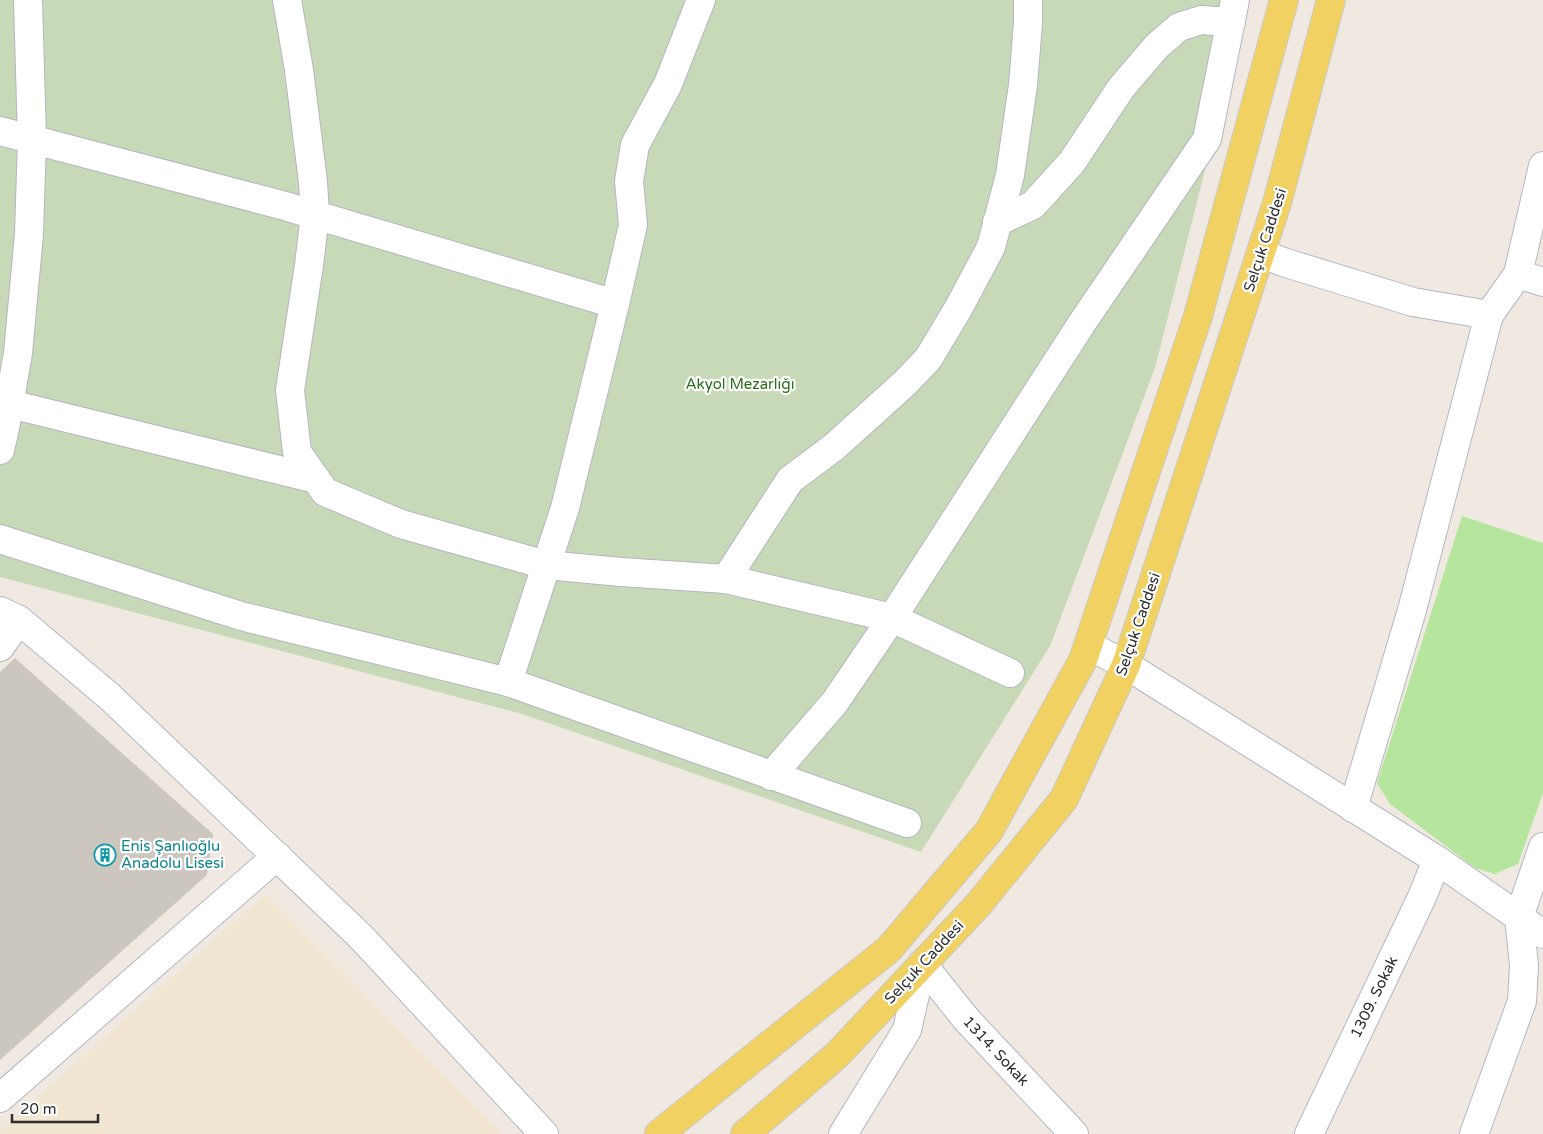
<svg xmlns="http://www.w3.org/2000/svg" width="1543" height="1134" font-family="'Varela Round',sans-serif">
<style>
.education{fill:#f0e6d1}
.green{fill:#b6e59e}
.cemetery{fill:#c8d9b8}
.building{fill:#cbc7bf}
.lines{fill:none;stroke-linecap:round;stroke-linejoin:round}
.minor-casing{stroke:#b4b7c1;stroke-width:30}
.major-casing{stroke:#c9c9c9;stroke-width:30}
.minor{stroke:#fff;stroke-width:28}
.major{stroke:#f2d163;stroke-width:28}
.labels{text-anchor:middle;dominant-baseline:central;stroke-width:4.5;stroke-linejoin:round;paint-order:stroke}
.street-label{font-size:15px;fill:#2e2e2e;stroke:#fff}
.park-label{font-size:15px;fill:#2c6e1b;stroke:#fff}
.culture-label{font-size:15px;fill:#0d838f;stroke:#fff;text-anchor:start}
</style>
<rect width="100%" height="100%" fill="#efe9e1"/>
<polygon class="education" points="266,894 502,1134 0,1134 0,1130"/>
<polygon class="green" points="1462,516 1543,543 1543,793 1518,864 1495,874 1475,868 1390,804 1377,783"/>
<polygon class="cemetery" points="0,0 1248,0 1155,368 1050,646 921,852 522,714 0,577"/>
<polygon class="building" points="15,658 213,834 207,875 0,1060 0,672"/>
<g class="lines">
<g class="minor-casing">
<g id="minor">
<polyline points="287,0 299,70 313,182 315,215 309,265 290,390 297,452 325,492 401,524 546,565 621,572 726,579 892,618 1010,673"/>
<polyline points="0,131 285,206 615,304"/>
<polyline points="997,222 1033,205 1072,162 1121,88 1157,46 1179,27 1201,20 1231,22"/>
<polyline points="1261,253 1283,262 1413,302 1489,315"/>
<polyline points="1518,274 1543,282"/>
<polyline points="10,404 316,479"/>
<polyline points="0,450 5,428 18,353 29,234 32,139 28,0"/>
<polyline points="0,539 241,616 508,682 907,823"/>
<polyline points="726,579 790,480 834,447 905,383 928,359 958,309 991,247 1010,175 1023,85 1028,23 1028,0"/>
<polyline points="0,611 19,620 110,697 361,937 544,1134"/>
<polyline points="1088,645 1126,665 1437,860 1543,934"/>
<polyline points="0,647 19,620"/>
<polyline points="508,682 565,508 615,304 633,225 629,181 635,145 668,84 701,0"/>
<polyline points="771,776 835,702 892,618 1082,323 1207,139 1235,0"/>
<polyline points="1353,808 1412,610 1489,315 1518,274 1543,166"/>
<polyline points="922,964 967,1020 1074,1134"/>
<polyline points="0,1098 277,856"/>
<polyline points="843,1134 907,1030 922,964"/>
<polyline points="1309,1134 1422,897 1437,860"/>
<polyline points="1474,1134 1522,1001 1524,965 1519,917 1543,847"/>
</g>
</g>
<g class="major-casing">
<g id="major">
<polyline points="659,1134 889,949 989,831 1083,660 1198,316 1284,0"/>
<polyline points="745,1134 837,1055 978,905 1064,799 1126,665 1277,203 1331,0"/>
</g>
</g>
<use href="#minor" class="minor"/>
<use href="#major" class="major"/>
</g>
<defs>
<g id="building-ring" transform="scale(1.125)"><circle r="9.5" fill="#fff" stroke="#0f9aa8" stroke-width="1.5"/><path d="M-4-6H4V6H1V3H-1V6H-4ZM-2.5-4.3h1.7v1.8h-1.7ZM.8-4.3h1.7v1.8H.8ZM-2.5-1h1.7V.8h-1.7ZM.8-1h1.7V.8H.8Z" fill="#0f9aa8"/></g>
</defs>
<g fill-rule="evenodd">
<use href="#building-ring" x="105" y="855"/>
</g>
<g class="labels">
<g class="street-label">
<text transform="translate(1265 240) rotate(-72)">Selçuk Caddesi</text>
<text transform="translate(1138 624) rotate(-71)">Selçuk Caddesi</text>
<text transform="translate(924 962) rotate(-47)">Selçuk Caddesi</text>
<text transform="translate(1374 997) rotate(-64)">1309. Sokak</text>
<text transform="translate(996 1051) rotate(47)">1314. Sokak</text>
</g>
<g class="park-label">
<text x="740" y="384">Akyol Mezarlığı</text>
</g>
<g class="culture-label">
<text x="121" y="846">Enis Şanlıoğlu<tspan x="121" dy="17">Anadolu Lisesi</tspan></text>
</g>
</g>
<path d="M12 1114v8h86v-8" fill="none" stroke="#2e2e2e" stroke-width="2.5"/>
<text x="20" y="1114" font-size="15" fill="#2e2e2e" stroke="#ffffff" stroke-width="4" paint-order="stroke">20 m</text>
</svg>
